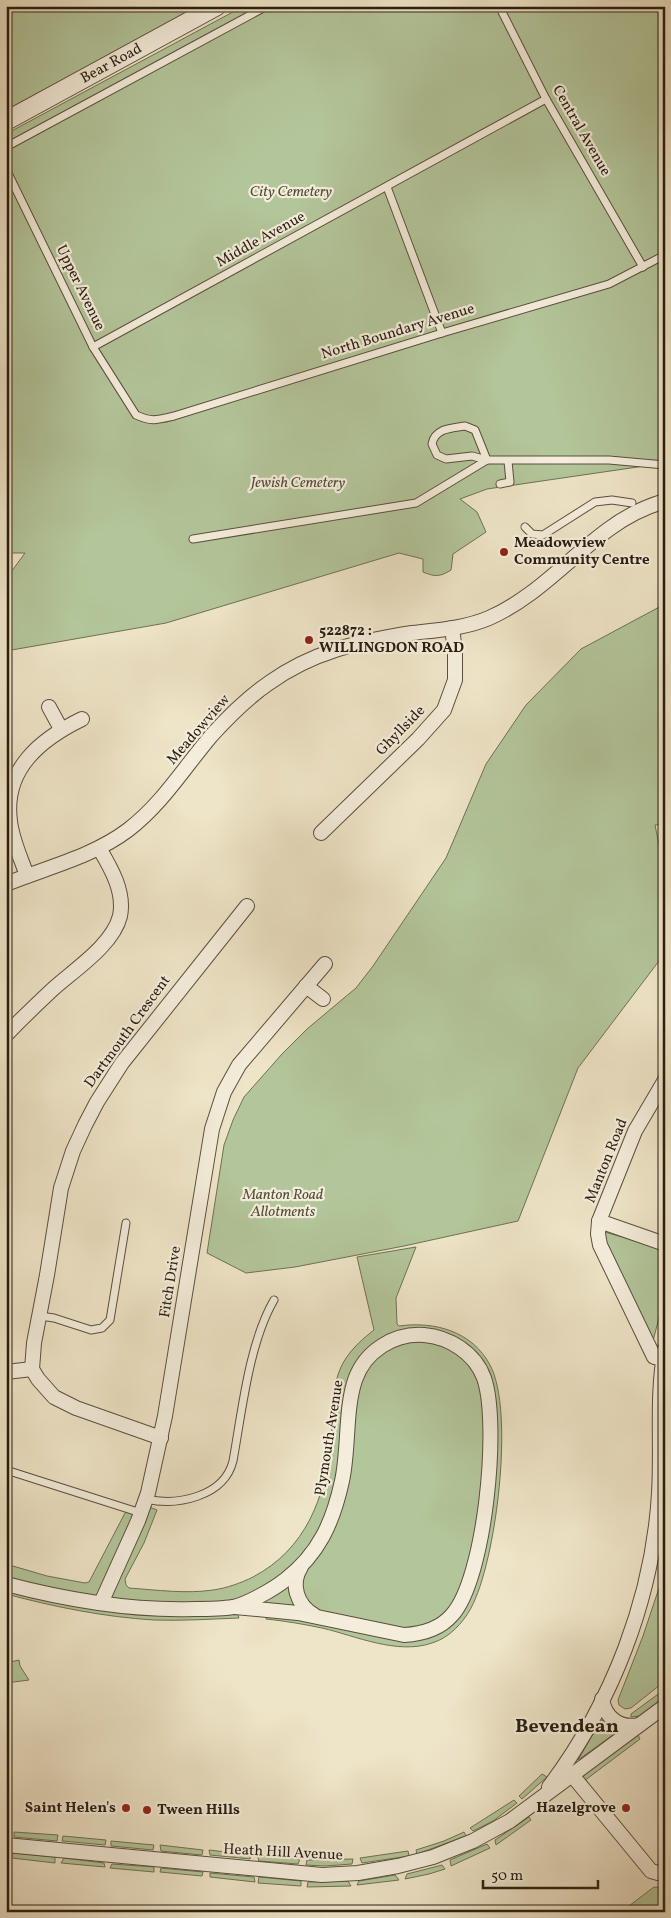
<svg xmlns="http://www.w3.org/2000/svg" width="671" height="1918" font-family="Vollkorn,serif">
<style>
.green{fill:#b3c59a;stroke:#6e7155}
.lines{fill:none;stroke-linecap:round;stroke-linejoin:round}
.service-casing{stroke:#5a4f3e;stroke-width:9}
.minor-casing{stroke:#5a4f3e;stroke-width:16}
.tertiary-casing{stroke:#5a4f3e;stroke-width:20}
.service{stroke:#f4eddb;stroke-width:7}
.minor{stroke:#f4eddb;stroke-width:14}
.tertiary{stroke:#f4eddb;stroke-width:18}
.poi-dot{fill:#8f2418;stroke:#f4eddb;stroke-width:2}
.labels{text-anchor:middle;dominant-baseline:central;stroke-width:4.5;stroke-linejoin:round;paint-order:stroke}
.street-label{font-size:15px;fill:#281d10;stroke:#f4eddb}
.park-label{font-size:15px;font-style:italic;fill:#524f39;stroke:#f4eddb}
.poi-label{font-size:15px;font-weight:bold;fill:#281d10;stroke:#f4eddb;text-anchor:start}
.district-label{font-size:20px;font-weight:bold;fill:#281d10;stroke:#f4eddb}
</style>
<rect width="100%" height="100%" fill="#eee4c7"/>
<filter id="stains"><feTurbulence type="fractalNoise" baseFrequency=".004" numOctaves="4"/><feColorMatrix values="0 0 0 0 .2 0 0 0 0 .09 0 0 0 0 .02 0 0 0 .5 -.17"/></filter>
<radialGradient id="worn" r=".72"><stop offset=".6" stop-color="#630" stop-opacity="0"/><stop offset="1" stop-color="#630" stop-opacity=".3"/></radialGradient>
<g class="green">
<polygon points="6,6 201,6 6,110"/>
<path d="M244,6H665V463L487,489L460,499L477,512L486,532L453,554L451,570C440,577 435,577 423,572V559L399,553L166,623L6,651V579L25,553H6V134Z"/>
<polygon points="665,604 665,824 655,825 665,874 665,953 578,1068 518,1221 404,1246 295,1267 246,1273 207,1253 224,1145 233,1120 244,1097 282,1054 307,1029 356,988 373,966 446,858 486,764 526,705 581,649"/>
<polygon points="601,1231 665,1249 665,1294 652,1345"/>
<path d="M416,1247L396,1298L397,1324L399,1326C434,1321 472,1331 490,1365C515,1411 496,1562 471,1608C463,1623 449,1638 432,1643C397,1655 356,1636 322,1628C303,1624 285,1621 266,1619L267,1613L235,1607L239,1618C211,1619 183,1621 154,1620C104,1617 55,1607 6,1594V1564L47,1576L85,1583L89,1582L125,1513L142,1504L157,1510L144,1543L125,1579L126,1585L129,1588C157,1590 186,1594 213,1590C227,1588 241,1583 253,1577C306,1549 325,1498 331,1441C336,1388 327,1366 374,1330L357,1257Z"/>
<polygon points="659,1588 665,1590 665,1681 631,1708 625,1709 619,1705 618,1700 643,1636"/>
<polygon points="19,1660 20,1666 29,1680 6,1683 6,1663"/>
<polygon points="665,1689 665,1697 639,1716 631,1717 631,1714"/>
<polygon points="603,1720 616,1729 617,1732 578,1760 600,1722"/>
<polygon points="638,1735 640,1739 584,1781 583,1776"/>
<polygon points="542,1774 547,1777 522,1799 519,1796"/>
<polygon points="514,1800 517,1803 493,1821 473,1831 470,1828"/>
<polygon points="529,1817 531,1820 496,1845 495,1840"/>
<polygon points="14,1832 58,1835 57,1841 14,1837"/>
<polygon points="464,1832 466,1836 417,1854 416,1850 444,1841"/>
<polygon points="63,1836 106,1840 105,1845 62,1841"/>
<polygon points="111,1841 154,1845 153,1850 111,1846"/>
<polygon points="487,1844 490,1848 451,1866 450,1860"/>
<polygon points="160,1845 203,1850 202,1855 161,1851"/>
<polygon points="209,1850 251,1855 250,1859 210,1855"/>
<polygon points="408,1851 409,1856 362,1863 360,1858"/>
<polygon points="13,1853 55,1857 55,1863 12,1858"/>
<polygon points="257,1855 300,1859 298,1864 259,1861"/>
<polygon points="64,1858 104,1863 105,1867 61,1863"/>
<polygon points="353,1859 352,1864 325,1866 306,1865 307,1860"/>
<polygon points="112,1864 154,1867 154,1872 110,1868"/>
<polygon points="442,1865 445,1869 429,1874 405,1879 407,1874"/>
<polygon points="161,1868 203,1872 202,1876 160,1872"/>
<polygon points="210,1873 254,1877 255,1882 210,1877"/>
<polygon points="395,1875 399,1880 357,1885 359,1881"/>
<polygon points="259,1877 301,1881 301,1886 258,1883"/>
<polygon points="348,1881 351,1886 307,1887 308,1882"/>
<polygon points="654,1887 665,1888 665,1912 621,1912"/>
</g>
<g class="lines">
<g class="service-casing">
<g id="service">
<polyline points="499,6 546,99 643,267"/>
<polyline points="6,147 267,6"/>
<path d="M6,169L93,347L136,415C151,422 157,420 174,416L442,333L609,284L665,255"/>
<polyline points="387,187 442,333"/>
<polyline points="93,347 546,99"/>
<path d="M465,426L475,430L487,460L472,456L446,459L437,455L432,444C435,428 452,428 465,426Z"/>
<polyline points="500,484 510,482 508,461"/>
<polyline points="525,527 532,534 543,535 595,502 612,500 632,503"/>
<polyline points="193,539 416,503 487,460 609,460 665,465"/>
<polyline points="40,1316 54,1318 91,1330 102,1328 110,1320 126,1223"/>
<polyline points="6,1470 141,1513"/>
<path d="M146,1499C177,1506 224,1497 233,1461C242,1411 249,1343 274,1300"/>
</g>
</g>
<g class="minor-casing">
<g id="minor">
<polyline points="49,707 61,729"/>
<polyline points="321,833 418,739 444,710 455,680 455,651 452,628"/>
<path d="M27,876C21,858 12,840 10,821C3,769 41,739 82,719"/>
<path d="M6,884C48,867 92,857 128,830C162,804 184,768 211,736C229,716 247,698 269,683C312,652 360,641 412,633C438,630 466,628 489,618C535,598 569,558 609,529C625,517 645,507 665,501"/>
<polyline points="306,986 323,999"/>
<path d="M6,1035C21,1019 37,1004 53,989C74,970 113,945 120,916C125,892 111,868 99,848"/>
<polyline points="665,1080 635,1131 599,1221 665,1244"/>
<polyline points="599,1221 598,1234 600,1245 654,1357 663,1359"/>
<polyline points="6,1372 32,1369"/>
<polyline points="161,1438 76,1408 54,1397 38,1379 32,1369 34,1343 47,1275 61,1188 73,1151 85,1125 97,1102 122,1063 247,906"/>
<path d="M301,1567C290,1584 297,1605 314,1615"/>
<path d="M6,1584C67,1600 131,1611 194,1609C207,1609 221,1609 233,1607C247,1604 274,1589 285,1580C319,1554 333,1522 342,1481C349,1449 345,1410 355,1380C365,1351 394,1333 424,1335C449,1337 475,1353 484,1378C500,1424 485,1579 452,1615C440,1629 422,1634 404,1635L298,1613L235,1607"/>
<polyline points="101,1603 138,1521 148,1493 165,1416 212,1129 224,1092 239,1065 325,964"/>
<path d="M602,1699C605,1718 620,1729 639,1725"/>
<polyline points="572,1775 651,1871 658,1873 665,1871"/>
<path d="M549,1787C612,1703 653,1598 659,1493C662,1445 656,1397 665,1349"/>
<polyline points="6,1845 322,1875 358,1873 398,1866 433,1857 473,1841 510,1821 665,1706"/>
</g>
</g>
<g class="tertiary-casing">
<g id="tertiary">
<path id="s1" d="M6,121L217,6"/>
</g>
</g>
<use href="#service" class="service"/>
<use href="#minor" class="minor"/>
<use href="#tertiary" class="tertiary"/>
</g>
<g class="poi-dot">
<circle cx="504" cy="552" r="5"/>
<circle cx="309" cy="640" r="5"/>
<circle cx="126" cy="1808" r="5"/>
<circle cx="626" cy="1808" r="5"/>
<circle cx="147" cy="1810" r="5"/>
</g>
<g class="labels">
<g class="street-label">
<text stroke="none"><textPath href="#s1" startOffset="120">Bear Road</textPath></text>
<text transform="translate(581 131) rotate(60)">Central Avenue</text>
<text transform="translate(261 240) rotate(-29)">Middle Avenue</text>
<text transform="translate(80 288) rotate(64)">Upper Avenue</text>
<text transform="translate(398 332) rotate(-17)">North Boundary Avenue</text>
<text transform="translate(199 730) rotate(-49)">Meadowview</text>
<text transform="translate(401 731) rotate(-46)">Ghyllside</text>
<text transform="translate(128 1032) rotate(-54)">Dartmouth Crescent</text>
<text transform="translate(607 1161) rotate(-68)">Manton Road</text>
<text transform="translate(171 1282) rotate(-81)">Fitch Drive</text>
<text transform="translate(330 1438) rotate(-81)">Plymouth Avenue</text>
<text transform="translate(283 1853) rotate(3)">Heath Hill Avenue</text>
</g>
<g class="park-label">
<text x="291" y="192">City Cemetery</text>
<text x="298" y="483">Jewish Cemetery</text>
<text x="283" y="1195">Manton Road<tspan x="283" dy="17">Allotments</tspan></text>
</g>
<g class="poi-label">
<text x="514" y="543">Meadowview<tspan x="514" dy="17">Community Centre</tspan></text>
<text x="319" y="631">522872 :<tspan x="319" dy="17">WILLINGDON ROAD</tspan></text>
<text x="116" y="1808" text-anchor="end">Saint Helen's</text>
<text x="616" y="1808" text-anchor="end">Hazelgrove</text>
<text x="157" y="1810">Tween Hills</text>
</g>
<g class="district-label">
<text x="567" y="1727">Bevendean</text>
</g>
</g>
<rect width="671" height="1918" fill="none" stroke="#eee4c7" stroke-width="25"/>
<rect x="8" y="8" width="656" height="1903" fill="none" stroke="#281d10" stroke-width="2.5"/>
<rect x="12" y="12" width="646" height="1893" fill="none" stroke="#281d10"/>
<path d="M483 1880v8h115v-8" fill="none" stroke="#281d10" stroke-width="2.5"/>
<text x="491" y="1880" font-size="15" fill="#281d10" stroke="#f4eddb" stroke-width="4" paint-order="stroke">50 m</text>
<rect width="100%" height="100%" filter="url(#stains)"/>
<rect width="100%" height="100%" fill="url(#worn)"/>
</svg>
